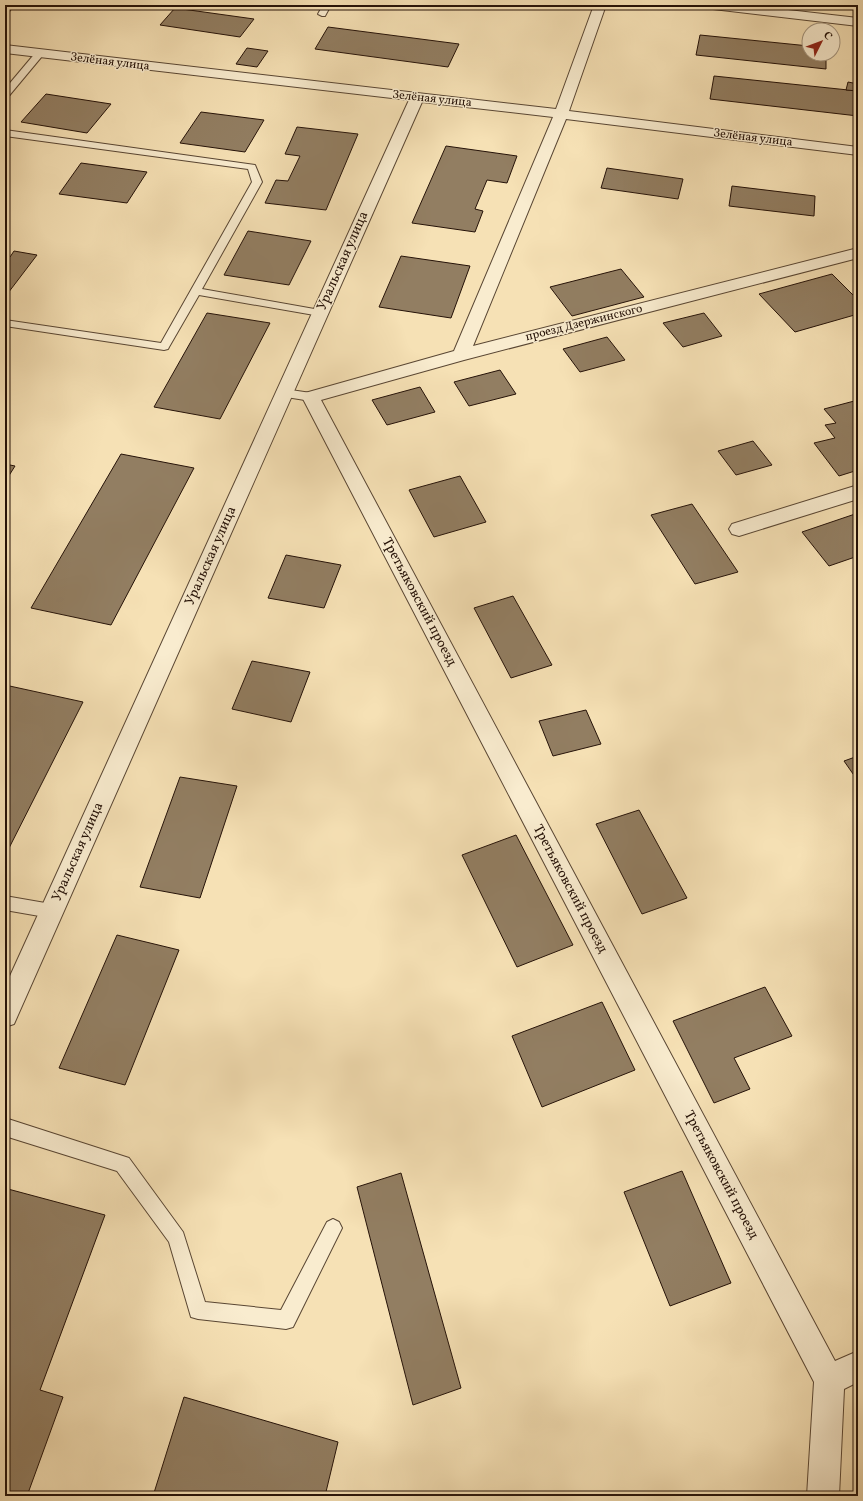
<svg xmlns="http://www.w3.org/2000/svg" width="863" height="1501" font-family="Vollkorn,serif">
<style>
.building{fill:#927e62;stroke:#251208}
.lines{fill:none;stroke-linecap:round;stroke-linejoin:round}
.lane-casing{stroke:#594633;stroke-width:2}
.street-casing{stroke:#594633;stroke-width:2}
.lane{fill:#f9eccf;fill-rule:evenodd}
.street{fill:#f9eccf;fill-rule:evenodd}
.labels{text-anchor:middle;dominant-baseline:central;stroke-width:3;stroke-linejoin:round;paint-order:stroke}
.far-street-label{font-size:12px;fill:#251208;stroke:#f9eccf}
.street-label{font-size:14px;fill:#251208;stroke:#f9eccf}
</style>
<rect width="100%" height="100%" fill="#f6e1b5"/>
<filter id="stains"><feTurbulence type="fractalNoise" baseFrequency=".005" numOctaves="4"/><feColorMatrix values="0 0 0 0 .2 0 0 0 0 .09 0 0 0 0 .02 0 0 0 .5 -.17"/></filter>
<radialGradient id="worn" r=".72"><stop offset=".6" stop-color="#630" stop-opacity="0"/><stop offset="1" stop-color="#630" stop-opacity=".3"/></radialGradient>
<g class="building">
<polygon points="175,8 254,19 240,37 160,25"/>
<polygon points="328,27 459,44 448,67 315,49"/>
<polygon points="700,35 809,46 809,54 826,54 826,69 696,55"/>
<polygon points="247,48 268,51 257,67 236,64"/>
<polygon points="714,76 858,91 858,116 710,99"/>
<polygon points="848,82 858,84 858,91 846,90"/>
<polygon points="46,94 111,104 87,133 21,122"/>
<polygon points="201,112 264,120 245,152 180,143"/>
<polygon points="297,127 358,134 326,210 265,203 276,180 288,181 300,156 285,154"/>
<polygon points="446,146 517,156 507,183 487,180 475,209 483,211 475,232 412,223"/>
<polygon points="81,163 147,172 127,203 59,194"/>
<polygon points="607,168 683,179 678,199 601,188"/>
<polygon points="732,186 815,196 814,216 729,206"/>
<polygon points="248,231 311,241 289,285 224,275"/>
<polygon points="14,251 37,255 5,297 5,256 10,257"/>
<polygon points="401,256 470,266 451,318 379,307"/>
<polygon points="621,269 644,297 572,316 550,287"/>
<polygon points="832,274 858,300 858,314 795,332 759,294"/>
<polygon points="207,313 270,323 220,419 154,407"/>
<polygon points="704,313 722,336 683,347 663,323"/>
<polygon points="607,337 625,360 580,372 563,349"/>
<polygon points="500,370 516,394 469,406 454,382"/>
<polygon points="420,387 435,412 387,425 372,400"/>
<polygon points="858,400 858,470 839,476 814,443 835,438 825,425 836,423 824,409"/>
<polygon points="753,441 772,465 736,475 718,451"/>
<polygon points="121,454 194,468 111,625 31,608"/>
<polygon points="5,464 15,466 5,482"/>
<polygon points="460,476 486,522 434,537 409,490"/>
<polygon points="692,504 738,572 695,584 651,515"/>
<polygon points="858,513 858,556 829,566 802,532"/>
<polygon points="286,555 341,565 324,608 268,598"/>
<polygon points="513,596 552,665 511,678 474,608"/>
<polygon points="252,661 310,672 291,722 232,709"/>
<polygon points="5,685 83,702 5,856"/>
<polygon points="586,710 601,744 553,756 539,721"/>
<polygon points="858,756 858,781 844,761"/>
<polygon points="180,777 237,786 200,898 140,887"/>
<polygon points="639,810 687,898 642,914 596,824"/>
<polygon points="516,835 573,945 517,967 462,855"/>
<polygon points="117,935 179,950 125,1085 59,1068"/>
<polygon points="765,987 792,1036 734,1058 750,1089 714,1103 673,1021"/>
<polygon points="602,1002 635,1070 542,1107 512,1036"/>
<polygon points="682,1171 731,1283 670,1306 624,1192"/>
<polygon points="401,1173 461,1388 413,1405 357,1187"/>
<polygon points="8,1189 105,1215 40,1390 63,1397 27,1496 5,1496 5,1197"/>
<polygon points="184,1397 338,1442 325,1496 153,1496"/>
</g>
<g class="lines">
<g class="lane-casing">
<g id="lane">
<polygon points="6,5 14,5 8,13 5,13"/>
<polygon points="323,5 331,5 325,16 322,16 318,14"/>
<polygon points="40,50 44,53 43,55 8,97 5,98 5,89 37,51"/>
<polygon points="5,130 255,165 262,182 202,289 320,310 325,313 320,316 199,295 169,347 168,349 164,350 5,326 5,320 161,343 252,182 248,169 5,136"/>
<polygon points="284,389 311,393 315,394 317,397 315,400 311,401 280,396 278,393 280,390"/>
<polygon points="5,896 51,904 56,906 59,911 56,916 51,918 5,910"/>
<polygon points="5,1118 129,1158 183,1232 205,1302 281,1310 327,1222 333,1219 339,1222 342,1228 339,1234 293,1327 286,1329 198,1319 191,1317 169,1242 117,1171 5,1136"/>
</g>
</g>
<g class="street-casing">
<g id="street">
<polygon points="594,5 606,5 569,111 858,147 858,155 566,119 473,346 858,248 858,258 464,360 321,400 835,1361 858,1351 858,1382 844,1389 839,1496 807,1496 814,1382 302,397 305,393 454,351 553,117 422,102 14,1024 5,1027 5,987 409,100 5,53 5,45 556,109"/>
<polygon points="707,5 745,5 858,18 858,26 713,9 709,8"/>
<polygon points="858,485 858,499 739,536 732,534 729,529 732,524"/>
</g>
</g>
<use href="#lane" class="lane"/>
<use href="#street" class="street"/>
</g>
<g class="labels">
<g class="far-street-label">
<text transform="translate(110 62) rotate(7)">Зелёная улица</text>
<text transform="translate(432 99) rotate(6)">Зелёная улица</text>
<text transform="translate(753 138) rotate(7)">Зелёная улица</text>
<text transform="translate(584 323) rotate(-14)">проезд Дзержинского</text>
</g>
<g class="street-label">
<text transform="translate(343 261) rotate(-66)">Уральская улица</text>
<text transform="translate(211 556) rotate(-66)">Уральская улица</text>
<text transform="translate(419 602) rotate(62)">Третьяковский проезд</text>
<text transform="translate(78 852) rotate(-66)">Уральская улица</text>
<text transform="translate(570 889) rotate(62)">Третьяковский проезд</text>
<text transform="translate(721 1175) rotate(62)">Третьяковский проезд</text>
</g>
</g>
<rect width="863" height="1501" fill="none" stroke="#f6e1b5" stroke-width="20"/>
<rect x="6" y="6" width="851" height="1489" fill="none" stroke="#251208" stroke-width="2"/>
<rect x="10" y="10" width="843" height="1481" fill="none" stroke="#251208"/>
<g transform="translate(821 42) rotate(48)"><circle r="19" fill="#f9eccf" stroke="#a4957f"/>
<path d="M0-3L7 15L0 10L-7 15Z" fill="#8f2418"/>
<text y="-6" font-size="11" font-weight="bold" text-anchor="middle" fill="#251208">С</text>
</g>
<rect width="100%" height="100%" filter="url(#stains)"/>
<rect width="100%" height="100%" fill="url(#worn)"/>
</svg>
